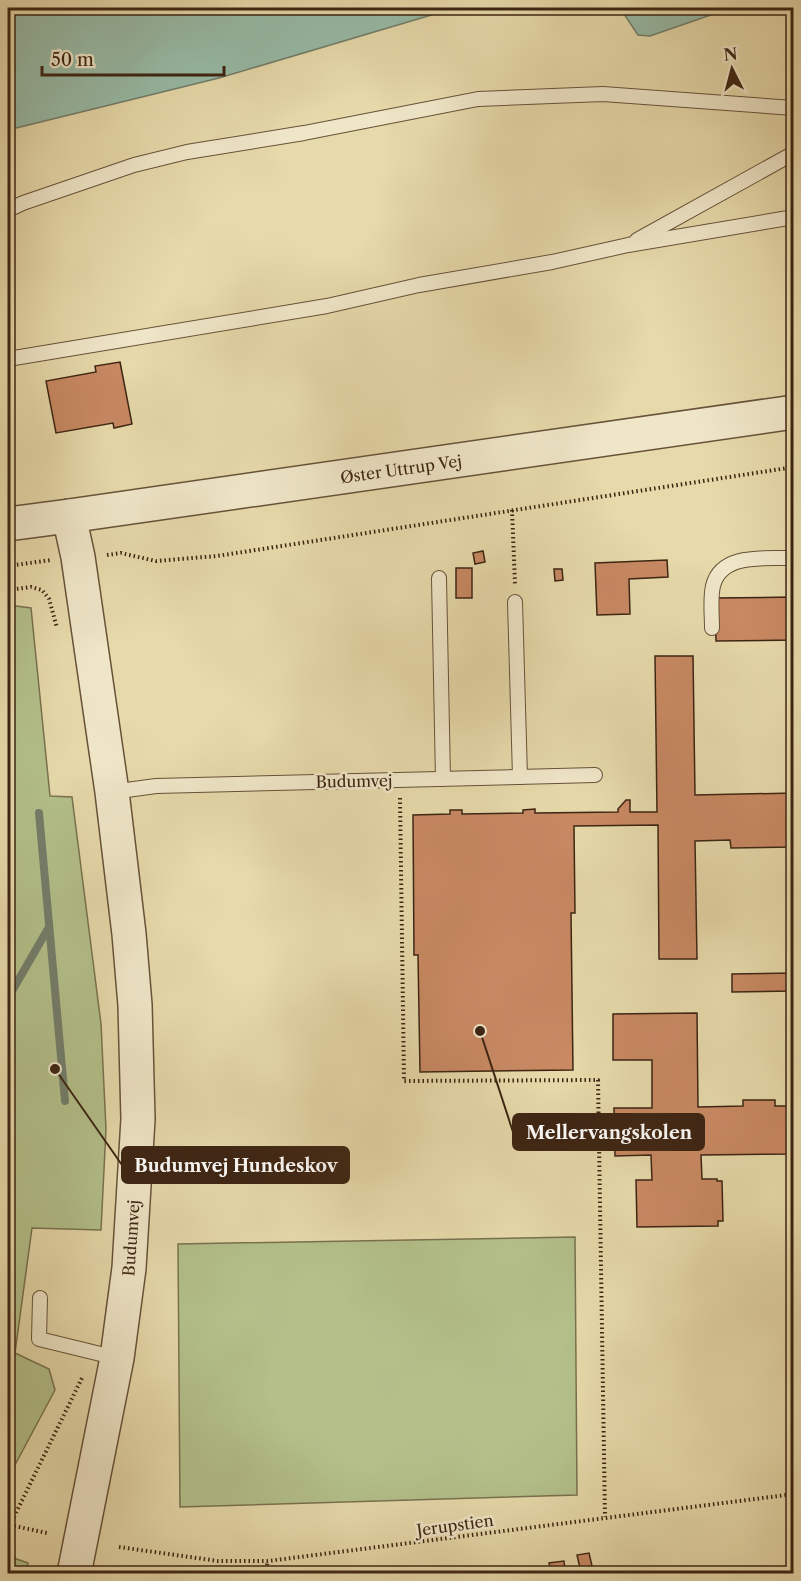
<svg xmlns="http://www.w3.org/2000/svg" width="801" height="1581" font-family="'Libre Caslon Text',serif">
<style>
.green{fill:#b3c08a;stroke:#78724e;stroke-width:1.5}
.water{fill:#97baa6;stroke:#737e6b;stroke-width:1.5}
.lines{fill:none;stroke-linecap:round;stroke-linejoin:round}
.stream{stroke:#737e6b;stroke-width:8}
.building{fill:#c88963;stroke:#3d2513;stroke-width:1.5}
.service-casing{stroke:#675239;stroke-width:16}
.tertiary-casing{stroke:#675239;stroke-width:36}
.path{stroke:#3d2513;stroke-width:4;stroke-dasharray:1.5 3;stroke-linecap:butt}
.service{stroke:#efe6c8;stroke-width:14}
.tertiary{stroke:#efe6c8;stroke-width:33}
.labels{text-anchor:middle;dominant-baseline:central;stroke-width:5;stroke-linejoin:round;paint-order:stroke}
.street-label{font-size:16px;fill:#3d2513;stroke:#efe6c8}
.leader{fill:none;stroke:#3d2513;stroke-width:2}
.callout-dot{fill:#3d2513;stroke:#efe6c8;stroke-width:2}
.callout{fill:#3d2513;stroke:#3d2513;stroke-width:2}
.callout-label{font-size:18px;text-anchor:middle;font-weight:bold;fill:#fff}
</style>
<rect width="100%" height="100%" fill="#e6d9aa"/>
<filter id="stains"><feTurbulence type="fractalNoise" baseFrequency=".00333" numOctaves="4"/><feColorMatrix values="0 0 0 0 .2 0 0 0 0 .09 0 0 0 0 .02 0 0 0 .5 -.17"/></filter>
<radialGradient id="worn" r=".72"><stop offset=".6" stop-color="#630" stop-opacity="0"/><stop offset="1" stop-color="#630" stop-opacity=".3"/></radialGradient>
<g class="green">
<polygon points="8,605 31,608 50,796 72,797 101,1024 106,1129 101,1230 32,1228 15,1353 49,1369 55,1390 8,1478"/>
<polygon points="575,1237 577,1495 180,1507 178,1244"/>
<polygon points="8,1556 28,1563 26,1573 8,1573"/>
</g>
<g class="water">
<polygon points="8,8 455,8 219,78 8,130"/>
<polygon points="620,8 731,8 650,36 638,35"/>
</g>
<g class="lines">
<g class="stream">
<polyline points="39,813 65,1101"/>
<polyline points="8,998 49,927"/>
</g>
</g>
<g class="building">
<polygon points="120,362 132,424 114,428 113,423 56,433 46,381 96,372 95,366"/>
<polygon points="483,551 485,562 475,564 473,553"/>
<polygon points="667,560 668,577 629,579 630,614 597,615 595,563"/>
<rect x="456" y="568" width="16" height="30"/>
<polygon points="554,569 562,569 563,580 555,581"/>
<polygon points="794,597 794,640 716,641 715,598"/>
<polygon points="655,656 693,656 695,795 794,793 794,847 731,848 730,840 695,841 697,959 659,959 658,825 574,826 575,913 571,913 573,1070 420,1072 418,955 414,955 413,815 450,814 450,810 462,810 462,814 523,813 523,810 535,809 535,813 618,812 618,809 626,800 630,800 630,812 657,812"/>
<polygon points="794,973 794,991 732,992 732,974"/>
<polygon points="697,1013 698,1107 743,1106 743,1100 775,1100 775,1106 794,1106 794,1154 701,1155 702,1179 717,1179 717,1181 722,1181 723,1221 718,1221 718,1226 637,1227 636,1180 652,1180 651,1155 615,1156 614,1108 652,1108 652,1060 613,1060 613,1014"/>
<polygon points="589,1553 592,1566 580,1568 577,1555"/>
<polygon points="564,1561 565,1570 551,1572 549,1563"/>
</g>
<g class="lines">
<g class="service-casing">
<g id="service">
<polyline points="8,210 23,203 134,165 187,152 304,133 478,99 603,94 794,108"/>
<polyline points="637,240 794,153"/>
<polyline points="8,359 327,306 419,285 552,262 628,245 794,217"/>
<polyline points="439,578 443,779"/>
<polyline points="515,602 520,777"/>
<path d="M712,628C712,614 710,599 713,586C721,552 767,559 794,558"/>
<polyline points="112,792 156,786 595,775"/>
<polyline points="40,1298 39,1339 117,1358"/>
</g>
</g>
<g class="tertiary-casing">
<g id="tertiary">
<polyline points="69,516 78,557 112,792 129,934 135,1005 138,1119 129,1268 117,1358 74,1574"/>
<polyline points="8,524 69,516 794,412"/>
</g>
</g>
<g class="path">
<polyline points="512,510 515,584"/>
<polyline points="107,555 121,553 156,561 217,556 794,467"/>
<polyline points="8,566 51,560"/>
<polyline points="8,590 31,587 42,590 49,599 57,628"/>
<polyline points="400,798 404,1081 598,1080 605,1517"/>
<polyline points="10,1525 82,1378"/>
<polyline points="10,1525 47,1533"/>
<polyline points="119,1547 218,1561 268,1561 794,1494"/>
<polyline points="265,1574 268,1561"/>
</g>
<use href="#service" class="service"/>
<use href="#tertiary" class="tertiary"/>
</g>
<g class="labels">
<g class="street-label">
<text transform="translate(401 469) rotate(-8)">Øster Uttrup Vej</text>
<text transform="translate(354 781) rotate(-1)">Budumvej</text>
<text transform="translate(131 1238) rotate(-86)">Budumvej</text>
<text transform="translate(455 1525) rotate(-8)">Jerupstien</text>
</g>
</g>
<path class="leader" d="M480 1031L513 1132M55 1069L122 1165"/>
<g class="callout-dot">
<circle cx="480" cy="1031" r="6"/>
<circle cx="55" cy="1069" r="6"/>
</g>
<g class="callout">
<rect x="513" y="1114" width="191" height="36" rx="6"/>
<rect x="122" y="1147" width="227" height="36" rx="6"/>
</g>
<g class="callout-label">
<text x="609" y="1139">Mellervangskolen</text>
<text x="236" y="1172">Budumvej Hundeskov</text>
</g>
<rect width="801" height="1581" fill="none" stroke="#e6d9aa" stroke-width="30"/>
<rect x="9" y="9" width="783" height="1563" fill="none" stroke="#3d2513" stroke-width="3"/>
<rect x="15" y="15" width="771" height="1551" fill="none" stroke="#3d2513" stroke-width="1.5"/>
<g transform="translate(732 69) rotate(354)" stroke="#efe6c8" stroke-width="4.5" paint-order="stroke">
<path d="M0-4.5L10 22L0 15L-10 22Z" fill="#3d2513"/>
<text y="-9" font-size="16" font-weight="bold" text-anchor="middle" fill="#3d2513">N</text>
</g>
<path d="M42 66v9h182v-9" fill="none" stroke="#3d2513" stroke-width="3"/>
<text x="51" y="66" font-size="18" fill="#3d2513" stroke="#efe6c8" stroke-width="4.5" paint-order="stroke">50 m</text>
<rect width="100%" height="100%" filter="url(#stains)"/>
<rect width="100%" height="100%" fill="url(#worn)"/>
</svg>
